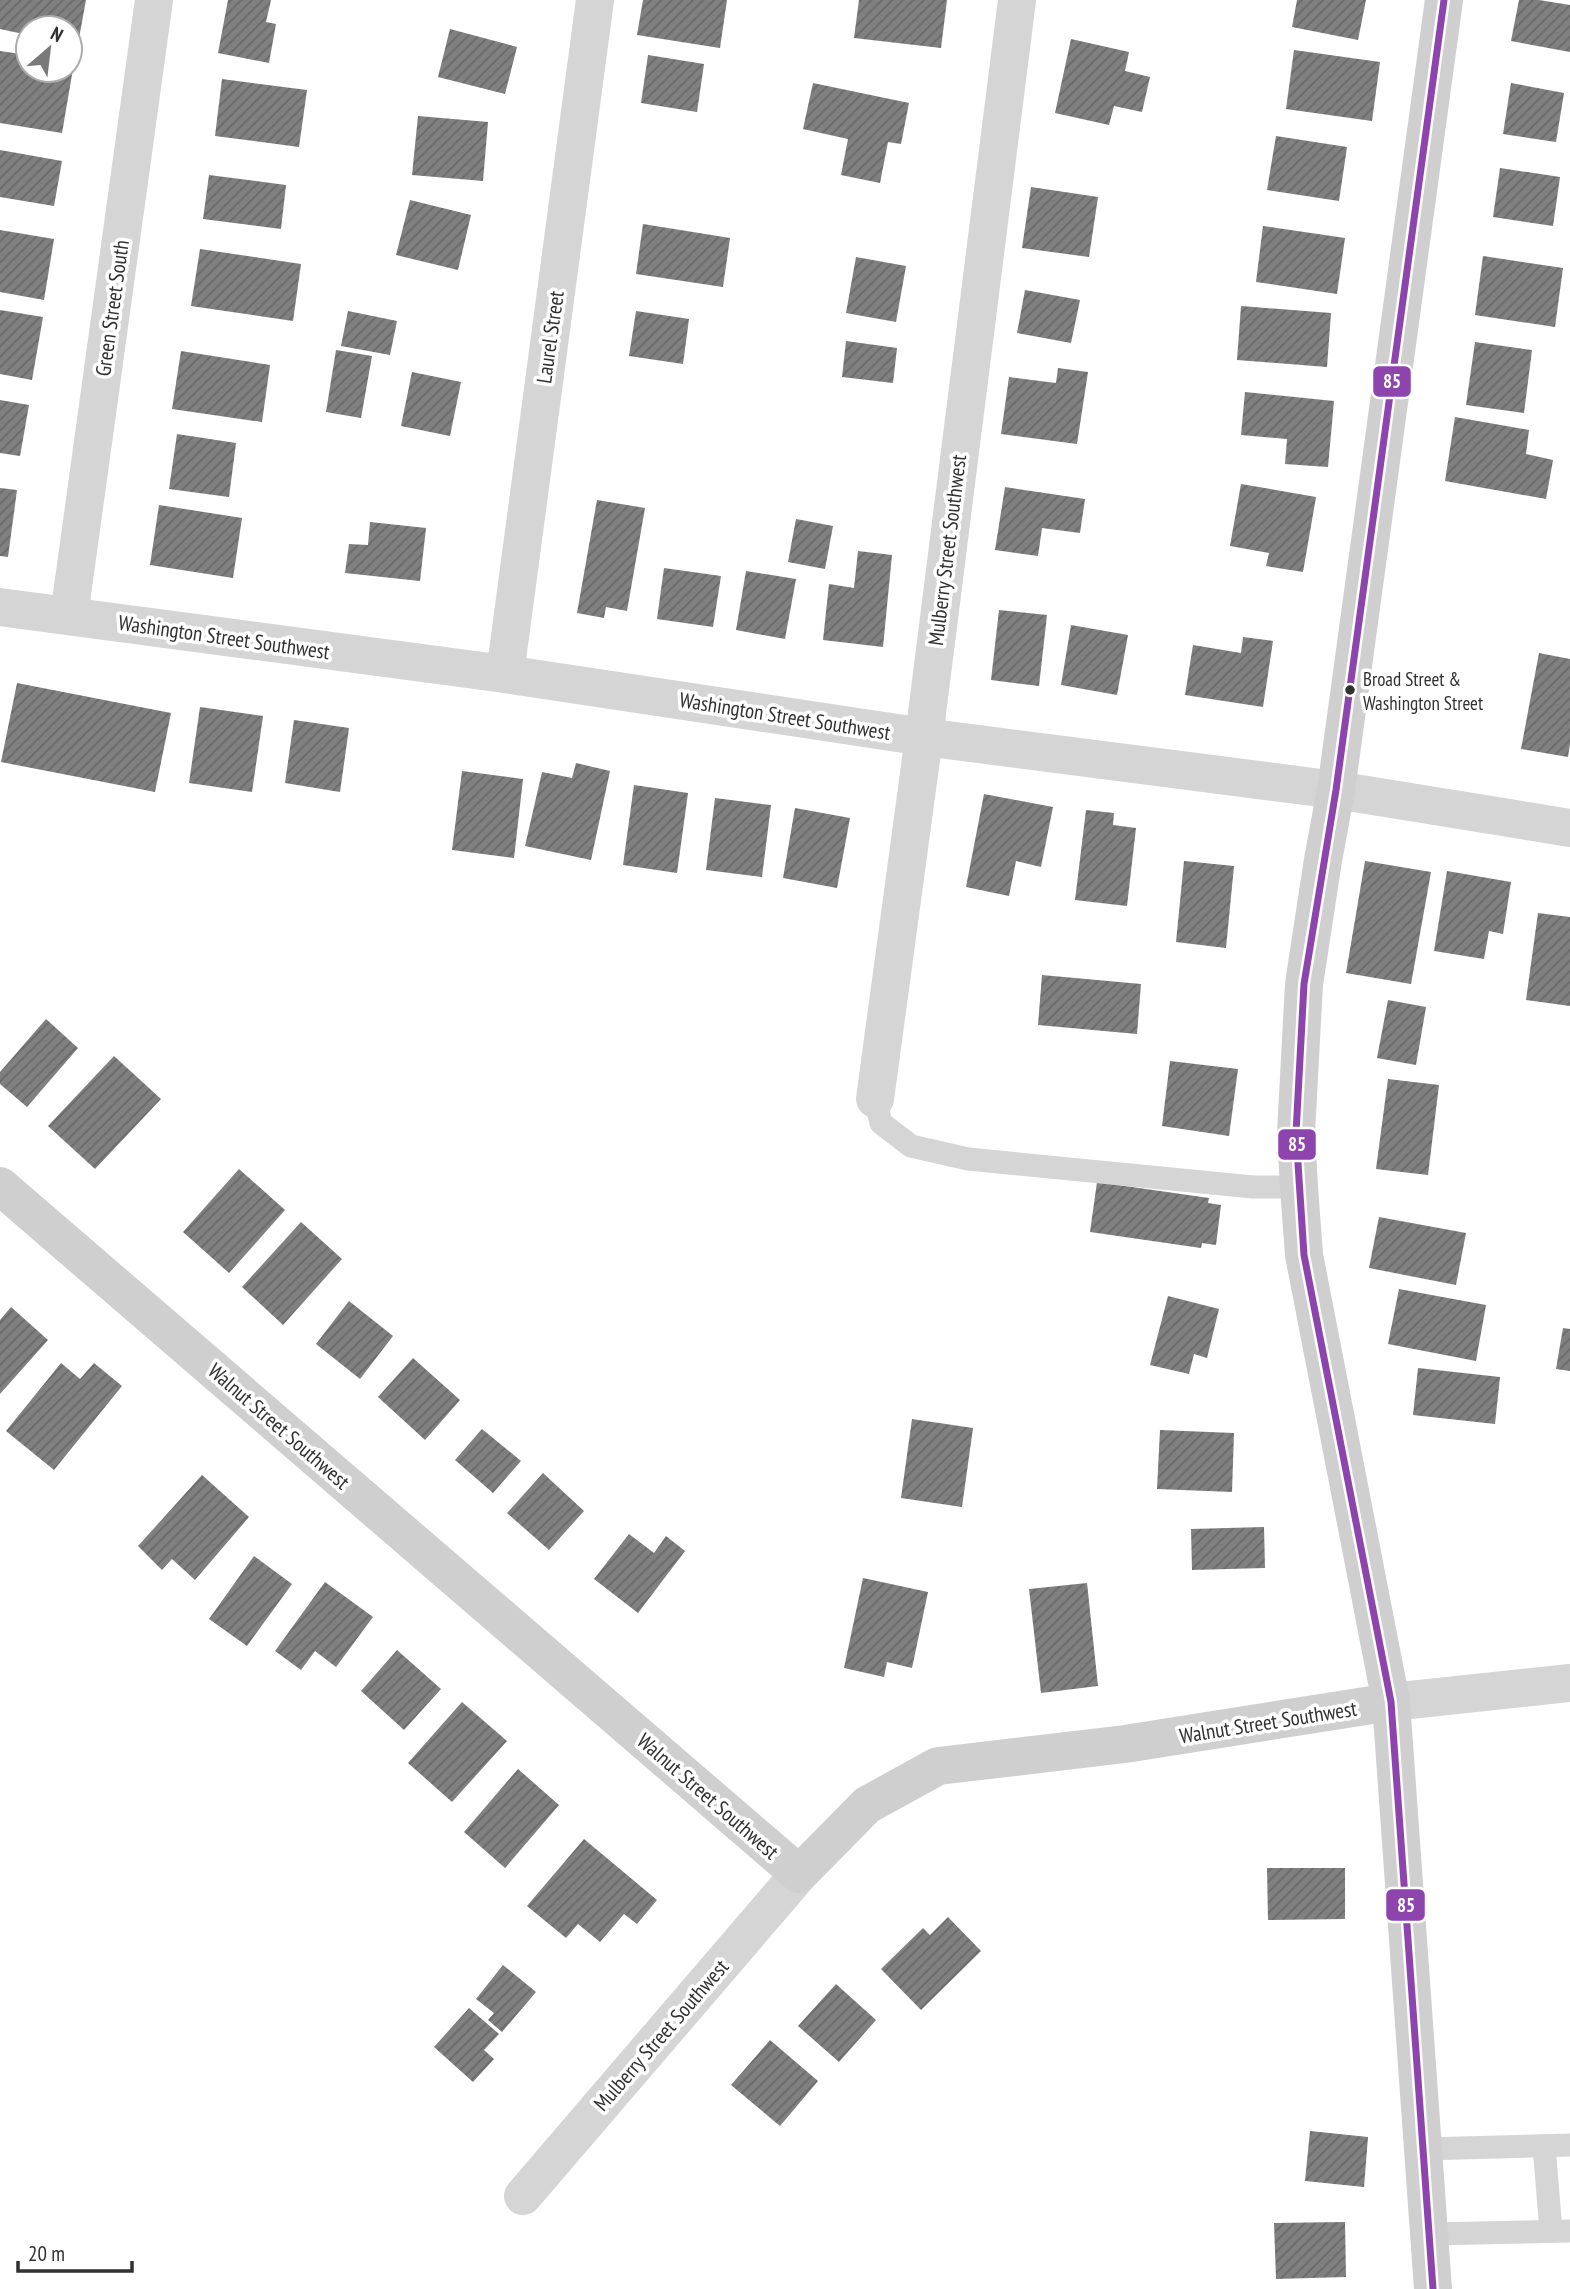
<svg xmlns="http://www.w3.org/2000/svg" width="1570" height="2289" font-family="'PT Sans Narrow',sans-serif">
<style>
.building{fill:url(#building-hatch)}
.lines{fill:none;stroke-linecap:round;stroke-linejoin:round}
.lane{stroke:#d5d5d5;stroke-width:23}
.street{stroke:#d5d5d5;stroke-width:38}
.secondary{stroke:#cfcfcf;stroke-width:38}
.bus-1-casing{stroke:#fff;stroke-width:12}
.bus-1{stroke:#8e44ad;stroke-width:7}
.bus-dot{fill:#313131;stroke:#fff;stroke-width:2.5}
.labels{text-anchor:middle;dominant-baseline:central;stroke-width:7;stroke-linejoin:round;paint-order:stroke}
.bus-label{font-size:19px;fill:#313131;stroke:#fff;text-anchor:start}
.street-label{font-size:21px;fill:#313131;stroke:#fff}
.line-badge{stroke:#fff;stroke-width:2.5}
.badge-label{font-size:19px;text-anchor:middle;font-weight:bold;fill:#fff}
</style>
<defs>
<pattern id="building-hatch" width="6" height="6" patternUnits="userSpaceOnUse" patternTransform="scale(1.75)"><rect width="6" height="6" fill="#808080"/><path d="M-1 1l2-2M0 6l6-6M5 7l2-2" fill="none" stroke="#696969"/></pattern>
</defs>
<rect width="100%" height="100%" fill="#fff"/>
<g class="building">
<polygon points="0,0 86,0 78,44 70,42 70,28 28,28 28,35 0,29"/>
<polygon points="228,0 271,0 266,22 276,24 269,63 218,53"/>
<polygon points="643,0 727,0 720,48 637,35"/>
<polygon points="859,0 947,0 941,48 854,38"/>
<polygon points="1297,0 1366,0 1358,40 1292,27"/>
<polygon points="1519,0 1539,0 1570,5 1570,52 1511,41"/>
<polygon points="450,29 517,47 505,94 438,77"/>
<polygon points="1071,39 1129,52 1125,71 1150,77 1142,112 1114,106 1109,125 1055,113"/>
<polygon points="1294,50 1380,62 1372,121 1286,109"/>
<polygon points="0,51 28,55 28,70 70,70 70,63 74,63 62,133 0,123"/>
<polygon points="648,55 704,64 697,112 641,103"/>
<polygon points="222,79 307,90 299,147 215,136"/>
<polygon points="813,83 909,103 901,144 888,142 880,183 841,175 848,139 803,129"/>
<polygon points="1511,83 1564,93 1556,142 1503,134"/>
<polygon points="418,116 488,122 483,181 412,175"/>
<polygon points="1276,136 1347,147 1339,201 1267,190"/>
<polygon points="0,150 62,161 54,206 0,197"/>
<polygon points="1500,168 1560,177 1553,226 1493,217"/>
<polygon points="209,175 286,185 281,229 203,219"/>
<polygon points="1031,187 1098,197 1089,257 1022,248"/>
<polygon points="410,200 471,215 458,270 396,255"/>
<polygon points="643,224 730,238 723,287 636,274"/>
<polygon points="1263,226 1345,238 1337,294 1256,282"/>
<polygon points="0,230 54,239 44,300 0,292"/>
<polygon points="200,249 301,264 293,321 191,306"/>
<polygon points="1483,256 1563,268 1555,327 1475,315"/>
<polygon points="856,257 906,266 896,322 846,313"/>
<polygon points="1025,290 1080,300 1071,343 1017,333"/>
<polygon points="1241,306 1331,313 1327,367 1237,360"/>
<polygon points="0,310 43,317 32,380 0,374"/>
<polygon points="348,311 397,321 390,355 341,346"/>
<polygon points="636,311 689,319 683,364 629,356"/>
<polygon points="846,341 897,348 893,383 842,377"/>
<polygon points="1475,342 1532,350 1524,413 1466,405"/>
<polygon points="336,350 372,356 361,418 326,412"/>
<polygon points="181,351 270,365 262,422 172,409"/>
<polygon points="1058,368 1088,372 1077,444 1001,434 1009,377 1056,383"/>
<polygon points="412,372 461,382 450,436 401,426"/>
<polygon points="1245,392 1334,401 1328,467 1285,464 1287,439 1241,435"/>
<polygon points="0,400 29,405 20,456 0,453"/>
<polygon points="1455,417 1529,430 1526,454 1553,460 1546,499 1445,481"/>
<polygon points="177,434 236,443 229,497 169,489"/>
<polygon points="1241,484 1316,497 1303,572 1266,566 1269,553 1230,546"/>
<polygon points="1005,487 1085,499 1080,533 1042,528 1038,556 995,550"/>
<polygon points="0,488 17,490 8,557 0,556"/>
<polygon points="597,500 645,508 627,611 606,607 604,618 577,613"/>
<polygon points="159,505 242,518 233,578 150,565"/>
<polygon points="796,519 833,526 825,569 788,562"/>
<polygon points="370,522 426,528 420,581 345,573 349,544 368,545"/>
<polygon points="858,551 892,555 883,647 823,640 829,584 854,588"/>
<polygon points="664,568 721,576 713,627 657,619"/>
<polygon points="746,571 796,579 785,639 736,630"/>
<polygon points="999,610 1047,615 1039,686 991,680"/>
<polygon points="1071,625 1128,635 1117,695 1061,685"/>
<polygon points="1243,637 1273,641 1263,707 1185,695 1193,645 1241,653"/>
<polygon points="1539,653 1570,659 1570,744 1568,757 1521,749"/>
<polygon points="17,683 171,713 155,792 1,762"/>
<polygon points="200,707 263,716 252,792 189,783"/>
<polygon points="294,720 349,728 340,792 285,783"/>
<polygon points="576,763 610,771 591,860 525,846 542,772 572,778"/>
<polygon points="462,771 523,779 514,858 452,850"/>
<polygon points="634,785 688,793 677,873 623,865"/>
<polygon points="984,794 1053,807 1041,867 1016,861 1009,896 966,887"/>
<polygon points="715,798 771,805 762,877 706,870"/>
<polygon points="795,808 850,818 837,888 783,878"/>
<polygon points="1086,810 1114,813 1113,825 1136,828 1127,906 1075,900"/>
<polygon points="1184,861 1234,866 1226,948 1176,942"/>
<polygon points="1365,861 1431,872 1411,984 1346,973"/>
<polygon points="1447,871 1511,882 1503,934 1489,931 1484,959 1434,951"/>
<polygon points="1538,913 1570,917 1570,1006 1526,1000"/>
<polygon points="1042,975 1141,984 1137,1034 1038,1025"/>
<polygon points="1388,1000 1426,1007 1416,1065 1377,1058"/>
<polygon points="46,1019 78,1048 27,1107 0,1084 0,1072"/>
<polygon points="114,1056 161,1099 95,1169 48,1126"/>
<polygon points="1170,1061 1238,1069 1229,1136 1162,1126"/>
<polygon points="1388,1079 1439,1085 1428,1175 1376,1169"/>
<polygon points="239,1169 285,1210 229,1273 183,1232"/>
<polygon points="1097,1182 1209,1198 1208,1203 1221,1205 1216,1245 1202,1243 1201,1248 1090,1232"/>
<polygon points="1379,1217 1466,1233 1456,1285 1369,1268"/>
<polygon points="301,1222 342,1259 283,1325 242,1287"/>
<polygon points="1399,1289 1486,1305 1476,1361 1388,1344"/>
<polygon points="1168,1296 1219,1309 1207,1358 1194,1354 1189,1374 1150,1365"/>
<polygon points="349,1301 393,1336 360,1379 316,1344"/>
<polygon points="11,1307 48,1340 0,1394 0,1320"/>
<polygon points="1563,1328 1570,1329 1570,1371 1556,1369"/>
<polygon points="413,1358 460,1400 425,1440 378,1397"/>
<polygon points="61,1363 80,1379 94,1363 122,1386 54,1470 6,1431"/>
<polygon points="1418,1368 1500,1377 1495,1424 1413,1415"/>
<polygon points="912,1419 973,1428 962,1507 901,1498"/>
<polygon points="482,1429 521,1461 493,1493 455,1460"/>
<polygon points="1160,1430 1234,1433 1232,1492 1157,1489"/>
<polygon points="543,1473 584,1511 549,1550 507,1513"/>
<polygon points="202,1475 249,1517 195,1580 172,1559 162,1570 138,1546"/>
<polygon points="1264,1527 1265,1568 1192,1570 1191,1529"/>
<polygon points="629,1534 654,1553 666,1536 685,1551 638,1613 594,1579"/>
<polygon points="254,1556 292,1584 247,1646 209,1619"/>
<polygon points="863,1578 928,1592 912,1668 887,1662 884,1677 844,1668"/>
<polygon points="325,1582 373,1617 336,1667 315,1651 301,1670 275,1651"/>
<polygon points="1087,1583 1098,1686 1041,1693 1029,1589"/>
<polygon points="397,1650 441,1689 404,1730 361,1691"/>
<polygon points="462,1702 507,1741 452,1802 408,1763"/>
<polygon points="518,1769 559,1805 505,1868 464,1832"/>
<polygon points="584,1839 657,1900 637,1924 624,1914 600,1942 578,1924 566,1938 527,1906"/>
<polygon points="1267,1868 1345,1868 1345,1919 1268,1920"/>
<polygon points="948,1917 981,1951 921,2010 881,1969 923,1928 930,1935"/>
<polygon points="503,1965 536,1992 502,2032 488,2020 494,2013 476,1999"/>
<polygon points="836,1984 876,2020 839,2062 798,2026"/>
<polygon points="469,2008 499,2034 484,2050 494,2059 473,2082 434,2047"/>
<polygon points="770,2040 818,2081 780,2126 731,2085"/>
<polygon points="1310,2131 1368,2137 1364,2187 1305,2181"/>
<polygon points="1345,2222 1346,2277 1276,2279 1274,2223"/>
</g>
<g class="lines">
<g class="lane">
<polyline points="875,1099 881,1123 911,1146 968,1159 1253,1187 1299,1187"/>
<polyline points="1544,2146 1551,2231"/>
<polyline points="1423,2149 1570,2145"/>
<polyline points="1429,2234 1570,2231"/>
</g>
<g class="street">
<polyline points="0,607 505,674 924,737 1336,790 1570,828"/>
<polyline points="69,616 154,0"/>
<polyline points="505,674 595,0"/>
<polyline points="875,1099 924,737 1017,0"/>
<polyline points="1391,1702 1570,1683"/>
<polyline points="523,2196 799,1874"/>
</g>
<g class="secondary">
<polyline points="0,1186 799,1874 867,1805 938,1766 1125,1744 1391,1702"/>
<polyline points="1433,2289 1391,1702 1304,1255 1299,1187 1296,1133 1304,984 1323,860 1336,790 1444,0"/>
</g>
<g class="bus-1-casing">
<polyline id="bus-1" points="1433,2289 1391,1702 1304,1255 1296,1133 1304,984 1336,790 1444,0"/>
</g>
<use href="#bus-1" class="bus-1"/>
</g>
<circle class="bus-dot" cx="1350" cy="690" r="6"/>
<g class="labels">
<g class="bus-label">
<text x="1363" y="679">Broad Street &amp;<tspan x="1363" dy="24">Washington Street</tspan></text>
</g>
<g class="street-label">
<text transform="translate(112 308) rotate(-82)">Green Street South</text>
<text transform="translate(550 337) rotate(-82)">Laurel Street</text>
<text transform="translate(947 550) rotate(-83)">Mulberry Street Southwest</text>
<text transform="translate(224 637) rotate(8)">Washington Street Southwest</text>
<text transform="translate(785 716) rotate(9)">Washington Street Southwest</text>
<text transform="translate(279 1426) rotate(41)">Walnut Street Southwest</text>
<text transform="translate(1268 1722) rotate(-9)">Walnut Street Southwest</text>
<text transform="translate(708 1796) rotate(41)">Walnut Street Southwest</text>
<text transform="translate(661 2035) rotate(-49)">Mulberry Street Southwest</text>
</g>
</g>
<g class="line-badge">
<rect x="1372" y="365" width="40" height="33" rx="7" fill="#8e44ad"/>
<rect x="1277" y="1128" width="40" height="33" rx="7" fill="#8e44ad"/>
<rect x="1385" y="1888" width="41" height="34" rx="7" fill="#8e44ad"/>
</g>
<g class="badge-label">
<text x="1392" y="388">85</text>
<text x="1297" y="1151">85</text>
<text x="1406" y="1912">85</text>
</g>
<g transform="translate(49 49) rotate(28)"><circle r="33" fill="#ffffff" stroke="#adadad" stroke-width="2"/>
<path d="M0-5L12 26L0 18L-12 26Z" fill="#797979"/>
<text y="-10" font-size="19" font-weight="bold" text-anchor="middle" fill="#313131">N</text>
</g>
<path d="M18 2261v10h114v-10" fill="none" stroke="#313131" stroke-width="3.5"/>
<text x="28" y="2261" font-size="21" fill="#313131" stroke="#ffffff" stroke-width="5" paint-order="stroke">20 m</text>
</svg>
